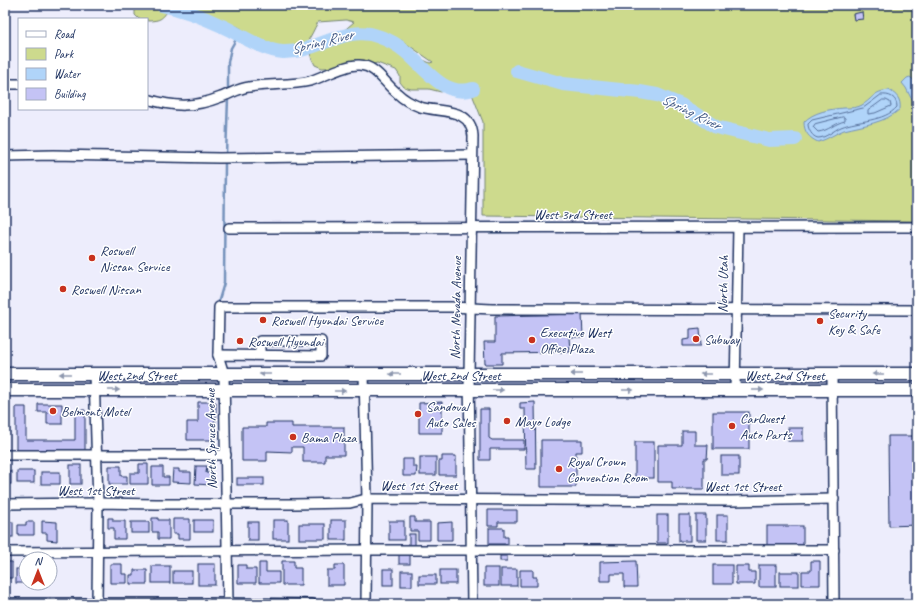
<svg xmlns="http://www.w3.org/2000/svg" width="922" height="609" font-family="Caveat,sans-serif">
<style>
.green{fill:#cdda8d;stroke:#748476;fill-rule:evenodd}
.water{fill:#b0d4f9;stroke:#7492bb}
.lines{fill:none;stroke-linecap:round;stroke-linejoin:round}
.shore{stroke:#57719c;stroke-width:1}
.stream{stroke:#7492bb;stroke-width:2.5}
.river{stroke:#b0d4f9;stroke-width:14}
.building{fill:#c4c3f5;stroke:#1b2f5e}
.minor-casing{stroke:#1b2f5e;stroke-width:12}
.major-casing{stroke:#1b2f5e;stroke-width:15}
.minor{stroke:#fff;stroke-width:9}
.major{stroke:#fff;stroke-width:12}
.oneway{fill:#8d97ae}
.poi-dot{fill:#c8321e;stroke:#fff;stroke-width:1.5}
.labels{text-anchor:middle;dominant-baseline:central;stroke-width:3;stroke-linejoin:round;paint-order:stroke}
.street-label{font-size:14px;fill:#1b2f5e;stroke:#fff}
.poi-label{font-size:14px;fill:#1b2f5e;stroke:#fff;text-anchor:start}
.water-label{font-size:15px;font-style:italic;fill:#405885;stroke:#fff}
</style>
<rect width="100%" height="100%" fill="#ededfc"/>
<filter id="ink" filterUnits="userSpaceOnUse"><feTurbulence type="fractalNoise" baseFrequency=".025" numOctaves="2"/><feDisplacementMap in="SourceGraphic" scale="8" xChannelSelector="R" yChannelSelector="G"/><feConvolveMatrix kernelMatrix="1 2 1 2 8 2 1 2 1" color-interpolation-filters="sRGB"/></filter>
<g filter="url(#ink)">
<path class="green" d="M135,5H917V221L483,216V122L472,94L461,85L452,86L446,90L441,92L429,89H411L404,87L400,82V76L396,70L377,63L362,67L322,68L315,65L311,57L312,51L328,44L354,22L346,20L318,22C314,29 311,37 306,43C294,58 272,57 258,48C251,43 249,34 242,29C237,25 228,24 222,22C206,17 190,5 173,5C162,16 165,21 147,21V19H139L135,15ZM401,40L433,62L430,63C419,58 406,52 401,40Z"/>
<g class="water">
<polygon points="910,77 917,83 917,99 911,98 906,88 902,83 907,78"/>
<path d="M889,90C897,95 901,99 900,109C885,123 864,125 844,130C836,133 828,139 818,142C809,138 804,132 804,122C813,112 830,109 844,108C850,108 857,108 862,105C874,98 872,92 889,90Z"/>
</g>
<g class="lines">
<g class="shore">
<path d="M881,95C889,94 897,97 897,107C884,122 858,120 841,127C834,130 826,138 818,138C812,137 808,129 808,124L812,120L863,108Z"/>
<polygon points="883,100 886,100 890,102 891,106 875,113 868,114 868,111"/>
<path d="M843,117L845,118V121C835,123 828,131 818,132L813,127L815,124Z"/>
</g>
<g class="stream">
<polyline points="228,93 228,62 231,48 239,34"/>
<polyline points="226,155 228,98"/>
<polyline points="219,300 224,283 225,162"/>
</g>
<g class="river">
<path d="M162,5C183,9 203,17 222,26C240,34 263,51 283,52C317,53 346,23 380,37C389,40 398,45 406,52C425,68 444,98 473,89"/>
<polyline points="517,71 563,84 640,92 657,95 681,105 716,127 769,140 795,139"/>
</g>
</g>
<g class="building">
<polygon points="862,12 863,19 854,20 853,14"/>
<polygon points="582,314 583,337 569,337 570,352 502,353 502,364 485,364 484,342 495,342 495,316"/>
<polygon points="700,328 701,346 683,346 683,340 690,339 690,329"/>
<polygon points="198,402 216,402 216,421 214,421 214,440 187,440 187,422 198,422"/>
<polygon points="442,402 442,433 419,433 419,403"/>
<polygon points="535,402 536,469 526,469 525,409 520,409 520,403"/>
<polygon points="38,404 62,404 62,424 47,424 47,412 38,412"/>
<polygon points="16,407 26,407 26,440 75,440 75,410 85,410 85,450 16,450"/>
<polygon points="915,408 917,408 917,525 889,526 888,436 915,436"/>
<polygon points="480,409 489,409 489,438 492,440 524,440 524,449 490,449 490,460 480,460"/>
<rect x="713" y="412" width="36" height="37"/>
<polygon points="266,423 292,423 292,427 344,427 344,455 325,455 325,462 303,462 303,447 292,447 292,452 267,451 267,461 242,461 242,427 266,427"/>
<rect x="788" y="428" width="15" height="13"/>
<polygon points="682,431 695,431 695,445 708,445 707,459 704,459 704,489 672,489 672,482 658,482 658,445 682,445"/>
<polygon points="541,440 582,440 582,452 576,452 576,487 541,487"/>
<rect x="635" y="442" width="19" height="36"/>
<polygon points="442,456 456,456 456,475 439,475 439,461 442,461"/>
<rect x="721" y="456" width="18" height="19"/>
<rect x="420" y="457" width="16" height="18"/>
<polygon points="403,459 413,459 413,467 417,467 416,476 403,476"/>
<polygon points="139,464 148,464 148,484 130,484 130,473 139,473"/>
<rect x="70" y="465" width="11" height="19"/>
<polygon points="109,466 121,466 121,476 127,476 127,484 109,484"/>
<polygon points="196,466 207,466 206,473 212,473 212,485 195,484"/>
<polygon points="152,467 163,467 163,477 169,477 169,485 152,485"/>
<polygon points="173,469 179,469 179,472 191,472 191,483 172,482"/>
<rect x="5" y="471" width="6" height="13"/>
<rect x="17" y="471" width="17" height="12"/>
<rect x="41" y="472" width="19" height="12"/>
<rect x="237" y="478" width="27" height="7"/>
<polygon points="488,510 517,510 517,522 498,522 498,526 488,526"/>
<rect x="657" y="515" width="11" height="28"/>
<rect x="679" y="515" width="11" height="26"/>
<rect x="696" y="515" width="10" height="25"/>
<rect x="717" y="515" width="11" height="25"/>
<polygon points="410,517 415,517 415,522 430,522 430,540 418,540 418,531 410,531"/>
<polygon points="108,518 113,518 113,521 125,521 125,539 114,539 114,528 108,528"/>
<polygon points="152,518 158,518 158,520 169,520 169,539 158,539 158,532 152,532"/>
<polygon points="173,519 190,519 190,539 178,539 178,534 173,534"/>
<rect x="194" y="520" width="19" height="12"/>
<rect x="273" y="520" width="15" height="19"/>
<rect x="331" y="520" width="15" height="20"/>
<polygon points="42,521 57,522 57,541 47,540 47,533 42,533"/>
<rect x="389" y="521" width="15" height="19"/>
<rect x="5" y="522" width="8" height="15"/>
<polygon points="26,522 34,522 34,535 18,535 18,525 26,525"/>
<rect x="131" y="522" width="18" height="11"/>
<rect x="248" y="522" width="10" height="18"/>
<polygon points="452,522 452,540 437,540 437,523"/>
<rect x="299" y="524" width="26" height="15"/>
<rect x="767" y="526" width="36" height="19"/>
<polygon points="489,528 504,528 504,537 508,537 508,544 489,544"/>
<rect x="409" y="534" width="6" height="11"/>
<rect x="399" y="555" width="11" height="9"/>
<rect x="500" y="556" width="7" height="5"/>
<polygon points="282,561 294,561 294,568 301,568 301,585 282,585"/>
<polygon points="636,561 637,587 624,587 624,574 611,574 611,581 600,581 600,562"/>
<polygon points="811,561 820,561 820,585 802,585 802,571 811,571"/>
<rect x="5" y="562" width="7" height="16"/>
<polygon points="259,563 266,563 266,572 279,572 279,583 259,583"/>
<polygon points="110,564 122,564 122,574 127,574 127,583 110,583"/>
<rect x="198" y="564" width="17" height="21"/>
<polygon points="238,565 246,565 246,569 256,569 256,583 238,583"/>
<polygon points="335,565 344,565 344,585 327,585 327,570 335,570"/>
<rect x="713" y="565" width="19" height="19"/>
<rect x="759" y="565" width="17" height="22"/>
<rect x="152" y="566" width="18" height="17"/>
<polygon points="736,566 749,566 749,572 755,572 755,584 736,584"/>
<rect x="484" y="568" width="15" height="18"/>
<rect x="16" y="569" width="10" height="14"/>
<rect x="383" y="569" width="10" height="16"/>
<rect x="501" y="569" width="16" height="17"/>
<polygon points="134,570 147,570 147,584 130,584 130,575 134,575"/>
<rect x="440" y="570" width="16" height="14"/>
<polygon points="520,570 533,570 533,577 537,577 537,586 520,586"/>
<rect x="173" y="571" width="19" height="12"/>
<rect x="401" y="571" width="11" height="15"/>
<rect x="780" y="572" width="19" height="14"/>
<rect x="419" y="575" width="17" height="9"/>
</g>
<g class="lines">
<g class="minor-casing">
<g id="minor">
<polyline points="5,84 19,84"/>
<path d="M147,99C175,107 193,108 221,97C230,94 239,88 249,87C269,83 290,86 310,81C323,77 346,64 359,65C377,66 384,83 397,93C403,99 412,104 420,107C442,113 471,107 473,136L469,374L472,604"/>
<polyline points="5,156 53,155 219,158 472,155"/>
<polyline points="229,228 917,227"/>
<polyline points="218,355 219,307 451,307 492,309 917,310"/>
<polyline points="94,374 98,503 97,604"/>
<polyline points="364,374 367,500 366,604"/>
<polyline points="832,374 834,604"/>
<polyline points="735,390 738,227"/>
<polyline points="5,455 226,455"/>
<polyline points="5,504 98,503 156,504 295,504 350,503 366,499 731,501 834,499"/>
<polyline points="5,552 366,550 834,550"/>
<polyline points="5,603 228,603 312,604"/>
<polyline points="228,603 224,374 218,355 321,356 321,341 260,341 260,355"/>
</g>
</g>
<g class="major-casing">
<g id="major">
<polyline points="5,374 917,374"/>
<polyline points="5,390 917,390"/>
</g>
</g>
<use href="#minor" class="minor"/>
<use href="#major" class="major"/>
</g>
<defs><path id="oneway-solid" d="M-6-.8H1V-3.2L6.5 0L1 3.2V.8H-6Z"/></defs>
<g class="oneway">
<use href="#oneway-solid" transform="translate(65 374) rotate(180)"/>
<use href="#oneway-solid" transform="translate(265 374) rotate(180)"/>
<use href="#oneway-solid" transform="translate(395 374) rotate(180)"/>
<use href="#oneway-solid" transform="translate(576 374) rotate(180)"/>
<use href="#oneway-solid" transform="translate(706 374) rotate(180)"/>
<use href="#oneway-solid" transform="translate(878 374) rotate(180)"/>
<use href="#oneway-solid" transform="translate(114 390)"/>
<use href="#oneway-solid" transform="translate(498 390)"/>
<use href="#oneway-solid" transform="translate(628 390)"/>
<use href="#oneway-solid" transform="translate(758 390)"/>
<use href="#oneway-solid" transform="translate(340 391)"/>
</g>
</g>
<g class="poi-dot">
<circle cx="92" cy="258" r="4"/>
<circle cx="63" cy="289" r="4"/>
<circle cx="263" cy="320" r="4"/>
<circle cx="820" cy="321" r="4"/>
<circle cx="696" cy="339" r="4"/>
<circle cx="532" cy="340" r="4"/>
<circle cx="240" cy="341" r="4"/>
<circle cx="53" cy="411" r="4"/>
<circle cx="418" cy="414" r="4"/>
<circle cx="507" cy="421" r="4"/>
<circle cx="732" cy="426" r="4"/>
<circle cx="293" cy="437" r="4"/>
<circle cx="559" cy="469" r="4"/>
</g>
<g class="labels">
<g class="street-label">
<text x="573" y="214">West 3rd Street</text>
<text transform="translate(723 284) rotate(-89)">North Utah</text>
<text transform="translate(456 308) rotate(-89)">North Nevada Avenue</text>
<text x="137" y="375">West 2nd Street</text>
<text x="461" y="375">West 2nd Street</text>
<text x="785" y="375">West 2nd Street</text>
<text transform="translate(211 439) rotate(-91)">North Spruce Avenue</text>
<text x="419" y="485">West 1st Street</text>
<text x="743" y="486">West 1st Street</text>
<text x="96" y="490">West 1st Street</text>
</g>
<g class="poi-label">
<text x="100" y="250">Roswell<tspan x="100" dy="16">Nissan Service</tspan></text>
<text x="71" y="289">Roswell Nissan</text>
<text x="828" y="313">Security<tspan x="828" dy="16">Key &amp; Safe</tspan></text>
<text x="271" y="320">Roswell Hyundai Service</text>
<text x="540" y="332">Executive West<tspan x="540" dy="16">Office Plaza</tspan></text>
<text x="704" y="339">Subway</text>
<text x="248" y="341">Roswell Hyundai</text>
<text x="426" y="406">Sandoval<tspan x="426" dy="16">Auto Sales</tspan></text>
<text x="61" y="411">Belmont Motel</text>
<text x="740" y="418">CarQuest<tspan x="740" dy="16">Auto Parts</tspan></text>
<text x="515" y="421">Mayo Lodge</text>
<text x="301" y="437">Bama Plaza</text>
<text x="567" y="461">Royal Crown<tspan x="567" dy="16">Convention Room</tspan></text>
</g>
<g class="water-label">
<text transform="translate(322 42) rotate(-14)">Spring River</text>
<text transform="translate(691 112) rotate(26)">Spring River</text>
</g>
</g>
<rect width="922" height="609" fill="none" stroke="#fff" stroke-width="20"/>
<rect x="10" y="10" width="902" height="589" fill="none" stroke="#1b2f5e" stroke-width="1.5" filter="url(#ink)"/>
<rect x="18" y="18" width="130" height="92" fill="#ffffff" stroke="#a4acbf"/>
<rect x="26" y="31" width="20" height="6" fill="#ffffff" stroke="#a4acbf"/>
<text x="54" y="38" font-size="12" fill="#1b2f5e">Road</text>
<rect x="26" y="48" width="20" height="12" fill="#cdda8d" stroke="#a4acbf"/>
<text x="54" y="58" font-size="12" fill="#1b2f5e">Park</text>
<rect x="26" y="68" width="20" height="12" fill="#b0d4f9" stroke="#a4acbf"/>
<text x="54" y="78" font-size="12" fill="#1b2f5e">Water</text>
<rect x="26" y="88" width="20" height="12" fill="#c4c3f5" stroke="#a4acbf"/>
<text x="54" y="98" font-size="12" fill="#1b2f5e">Building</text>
<g transform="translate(38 571)"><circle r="19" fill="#ffffff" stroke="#a4acbf"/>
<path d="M0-3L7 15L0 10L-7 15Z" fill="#c8321e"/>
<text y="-6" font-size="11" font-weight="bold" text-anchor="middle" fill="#1b2f5e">N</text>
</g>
</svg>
